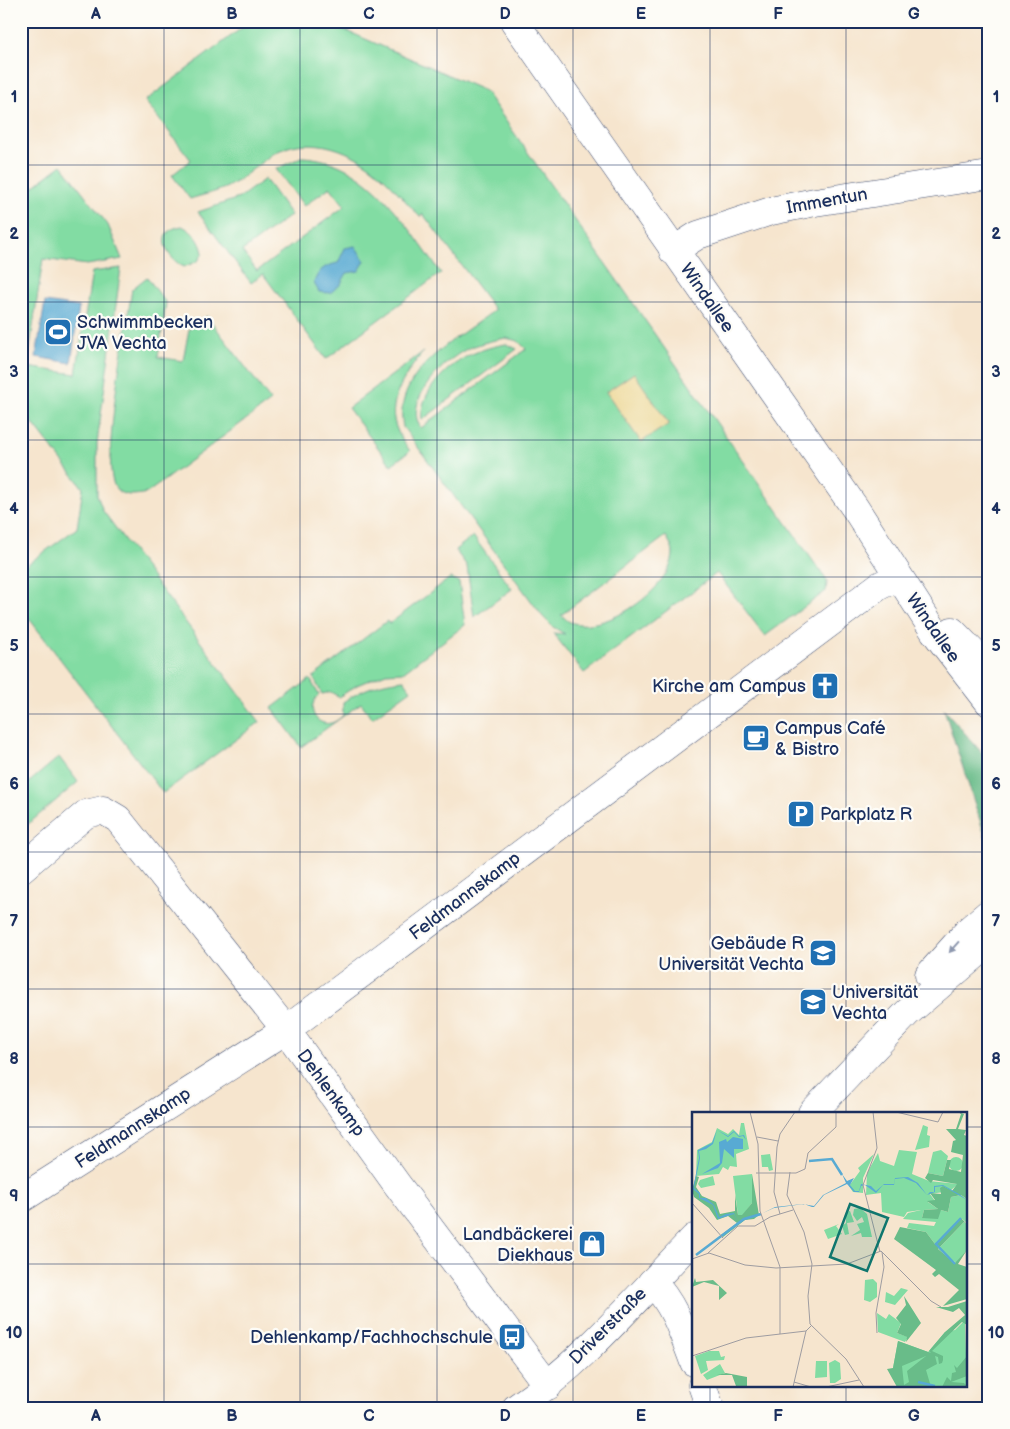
<svg xmlns="http://www.w3.org/2000/svg" width="1010" height="1429" font-family="'Balsamiq Sans',sans-serif">
<style>
.green{fill:#82dca3;stroke:#4e8680;fill-rule:evenodd}
.forest{fill:#69bc89;stroke:#427674}
.sand{fill:#eeda9e;stroke:#84847e}
.water{fill:#58aad3;stroke:#3a6c98}
.lines{fill:none;stroke-linecap:round;stroke-linejoin:round}
.minor-casing{stroke:#3c4a6f;stroke-width:29}
.major-casing{stroke:#3c4a6f;stroke-width:29}
.minor{stroke:#fff;stroke-width:28}
.major{stroke:#fff;stroke-width:28}
.oneway{fill:#8d97ae}
.grid{fill:none;stroke:#1b2f5e;stroke-width:1;stroke-opacity:0.55}
.labels{text-anchor:middle;dominant-baseline:central;stroke-width:4.5;stroke-linejoin:round;paint-order:stroke}
.street-label{font-size:18px;fill:#1b2f5e;stroke:#fdfcf7}
.poi-label{font-size:18px;fill:#1b2f5e;stroke:#fdfcf7;text-anchor:start}
.inset-river{fill:none;stroke:#58aad3;stroke-width:2.5}
.inset-road{fill:none;stroke:#9e9ca1;stroke-width:1}
.view{fill:#0f766e;fill-opacity:0.15;stroke:#0f766e;stroke-width:2.5}
.inset-edge{fill:none;stroke:#1b2f5e;stroke-width:2.5}
.neatline{fill:none;stroke:#1b2f5e;stroke-width:2}
.grid-label{font-size:16px;text-anchor:middle;font-weight:bold;fill:#1b2f5e}
</style>
<rect width="100%" height="100%" fill="#fdfcf7"/>
<filter id="ink" filterUnits="userSpaceOnUse"><feTurbulence type="fractalNoise" baseFrequency=".02" numOctaves="2"/><feDisplacementMap in="SourceGraphic" scale="10" xChannelSelector="R" yChannelSelector="G"/><feConvolveMatrix kernelMatrix="1 2 1 2 8 2 1 2 1" color-interpolation-filters="sRGB"/></filter>
<filter id="wash" filterUnits="userSpaceOnUse"><feTurbulence type="fractalNoise" baseFrequency=".0096" numOctaves="4" result="noise"/><feDisplacementMap in="SourceGraphic" scale="20" xChannelSelector="R" yChannelSelector="G"/><feGaussianBlur stdDeviation="1.12" result="paint"/><feColorMatrix in="noise" values="0 0 0 0 0 0 0 0 0 0 0 0 0 0 0 0 0 1.4 0 .05"/><feComposite in="paint" operator="in"/></filter>
<g filter="url(#wash)">
<rect width="100%" height="100%" fill="#f6e5ce"/>
<g class="green">
<path d="M251,21H324L485,91L827,581L826,591L765,636L717,573L584,673L553,633L565,634L553,627L543,617L403,427C392,372 459,337 495,310L423,214L420,217C405,201 391,183 375,170C347,147 305,134 273,154C258,164 245,177 229,186C218,192 202,195 190,199L172,175L191,160L145,101ZM506,338L518,341L526,349L421,428C402,401 445,359 469,348C481,343 493,340 506,338ZM666,536C669,541 673,548 673,554C670,590 605,635 570,622C567,621 564,617 561,615Z"/>
<path d="M302,157C370,160 405,224 441,273L326,359L263,274L251,283L198,212L239,198L265,179L291,215L242,251L257,271L345,206L330,187L304,206L276,169Z"/>
<polygon points="62,165 108,225 122,259 87,265 43,259 27,367 76,374 92,272 121,268 97,443 97,495 103,511 260,722 163,793 21,608 21,569 77,528 83,488 21,408 21,196"/>
<path d="M182,226C193,231 201,241 203,253L198,261L184,267C165,257 153,231 182,226Z"/>
<path d="M147,277L166,303L158,357L183,361L189,329L207,316L271,401L147,493C137,495 121,498 115,487C100,461 127,325 132,289Z"/>
<path d="M506,344L517,349L422,420C418,393 449,364 472,354C483,349 494,346 506,344Z"/>
<path d="M423,352C408,371 386,400 396,427C399,436 405,444 410,451L391,465L348,408Z"/>
<polygon points="473,536 512,589 474,617 467,566 455,550"/>
<polygon points="450,578 459,582 465,625 403,672 386,673 357,685 339,697 331,692 322,694 313,677 387,621 389,624"/>
<path d="M310,679L319,695C301,711 324,737 343,715V702C363,689 380,682 404,680L411,690L372,718L361,703L301,747L272,708Z"/>
<polygon points="59,757 78,782 21,830 21,789"/>
</g>
<polygon class="forest" points="944,709 989,761 989,848"/>
<polygon class="sand" points="634,373 669,424 641,442 606,392"/>
<g class="water">
<path d="M355,246L365,261L359,271L347,273L340,285L330,293L319,292L314,283C318,270 324,266 338,263L345,248Z"/>
<polygon points="45,302 79,307 71,363 36,357"/>
</g>
</g>
<g filter="url(#ink)">
<g class="lines">
<g class="minor-casing">
<g id="minor">
<polyline points="673,251 698,235 771,211 815,202 989,175"/>
<polyline points="21,869 86,814 103,810 118,819 286,1030 396,1183 548,1386"/>
<polyline points="21,1199 286,1030 879,586 898,577"/>
<path d="M652,1282C674,1304 683,1333 694,1362"/>
<polyline points="702,1385 710,1408"/>
</g>
</g>
<g class="major-casing">
<g id="major">
<polyline points="514,21 855,508 934,631 989,702"/>
<polyline points="952,631 989,669"/>
<polyline points="929,975 969,930 989,913"/>
<polyline points="812,1113 907,1013 989,943"/>
<path d="M516,1408C584,1362 637,1297 694,1238"/>
</g>
</g>
<use href="#minor" class="minor"/>
<use href="#major" class="major"/>
</g>
<defs><path id="oneway-solid" d="M-6-.8H1V-3.2L6.5 0L1 3.2V.8H-6Z" transform="scale(1.25)"/></defs>
<use class="oneway" href="#oneway-solid" transform="translate(954 947) rotate(131)"/>
</g>
<path class="grid" d="M164,21V1408M300,21V1408M437,21V1408M573,21V1408M710,21V1113M846,21V1113M21,165H989M21,302H989M21,440H989M21,577H989M21,714H989M21,852H989M21,989H989M21,1127H694M966,1127H989M21,1264H694M966,1264H989M710,1385V1408M846,1385V1408"/>
<defs>
<g id="stadium-square" transform="scale(1.4375)"><rect x="-9" y="-9" width="18" height="18" rx="4" fill="#1f6fb2" stroke="#fdfcf7"/><path d="M0-5a6.5 5 0 1 0 0 10a6.5 5 0 1 0 0-10ZM-3.5-1.8h7v3.6h-7Z" fill="#fff"/></g>
<g id="church-square" transform="scale(1.4375)"><rect x="-9" y="-9" width="18" height="18" rx="4" fill="#1f6fb2" stroke="#fdfcf7"/><path d="M-1.2-6h2.4v3.5h3.3v2.4h-3.3V6h-2.4V-.1h-3.3v-2.4h3.3Z" fill="#fff"/></g>
<g id="cafe-square" transform="scale(1.4375)"><rect x="-9" y="-9" width="18" height="18" rx="4" fill="#1f6fb2" stroke="#fdfcf7"/><path d="M-5.5-4.5H6V0H3Q3 3.5 0 3.5H-2.5Q-5.5 3.5-5.5 0ZM3-3.2v2h1.7v-2ZM-6 4.5H4V6H-6Z" fill="#fff"/></g>
<g id="parking-square" transform="scale(1.4375)"><rect x="-9" y="-9" width="18" height="18" rx="4" fill="#1f6fb2" stroke="#fdfcf7"/><path d="M-3.5-5.5H1a3.5 3.5 0 0 1 0 7H-1V5.5H-3.5ZM-1-3.4V-.6H.8a1.4 1.4 0 0 0 0-2.8Z" fill="#fff"/></g>
<g id="university-square" transform="scale(1.4375)"><rect x="-9" y="-9" width="18" height="18" rx="4" fill="#1f6fb2" stroke="#fdfcf7"/><path d="M0-5L7-2L0 1L-7-2ZM-4 1L0 2.5L4 1V4Q0 6-4 4Z" fill="#fff"/></g>
<g id="shop-square" transform="scale(1.4375)"><rect x="-9" y="-9" width="18" height="18" rx="4" fill="#1f6fb2" stroke="#fdfcf7"/><path d="M-5-2.5h2.3a2.7 3.5 0 0 1 5.4 0H5L5.5 6h-11ZM-1.5-2.5h3a1.5 2.3 0 0 0-3 0Z" fill="#fff"/></g>
<g id="bus-square" transform="scale(1.4375)"><rect x="-9" y="-9" width="18" height="18" rx="4" fill="#1f6fb2" stroke="#fdfcf7"/><path d="M-5-6H5V4H4V6H2V4H-2V6H-4V4H-5ZM-3.5-4V0h7V-4ZM-3.5 1.2v1.5H-2V1.2ZM2 1.2v1.5H3.5V1.2Z" fill="#fff"/></g>
</defs>
<g fill-rule="evenodd">
<use href="#stadium-square" x="58" y="332"/>
<use href="#church-square" x="825" y="686"/>
<use href="#cafe-square" x="756" y="738"/>
<use href="#parking-square" x="801" y="814"/>
<use href="#university-square" x="823" y="953"/>
<use href="#university-square" x="813" y="1002"/>
<use href="#shop-square" x="592" y="1244"/>
<use href="#bus-square" x="512" y="1337"/>
</g>
<g class="labels">
<g class="street-label">
<text transform="translate(827 201) rotate(-10)">Immentun</text>
<text transform="translate(707 298) rotate(55)">Windallee</text>
<text transform="translate(933 628) rotate(55)">Windallee</text>
<text transform="translate(465 896) rotate(-37)">Feldmannskamp</text>
<text transform="translate(331 1093) rotate(54)">Dehlenkamp</text>
<text transform="translate(133 1128) rotate(-33)">Feldmannskamp</text>
<text transform="translate(608 1326) rotate(-45)">Driverstraße</text>
</g>
<g class="poi-label">
<text x="77" y="322">Schwimmbecken<tspan x="77" dy="21">JVA Vechta</tspan></text>
<text x="806" y="686" text-anchor="end">Kirche am Campus</text>
<text x="775" y="728">Campus Café<tspan x="775" dy="21">&amp; Bistro</tspan></text>
<text x="820" y="814">Parkplatz R</text>
<text x="804" y="943" text-anchor="end">Gebäude R<tspan x="804" dy="21">Universität Vechta</tspan></text>
<text x="832" y="992">Universität<tspan x="832" dy="21">Vechta</tspan></text>
<text x="573" y="1234" text-anchor="end">Landbäckerei<tspan x="573" dy="21">Diekhaus</tspan></text>
<text x="493" y="1337" text-anchor="end">Dehlenkamp/Fachhochschule</text>
</g>
</g>
<g transform="translate(692 1112)">
<rect width="275" height="275" fill="#f6e5ce"/>
<path d="M49,11H52L57,37L44,42L45,55L38,54L36,58L31,55L27,62L4,64L5,38L20,30L25,16L36,22L41,17L47,23ZM231,13L236,15L235,23L238,24L237,35L223,38ZM207,38L225,40L220,62L237,69L266,72L258,79L238,82L243,89L236,90L246,97L232,98L230,106L249,98L256,100L259,85L269,83L275,87V111L269,106L243,132L234,120L215,116L217,111L242,114L244,110L211,107L216,101L229,98L215,100L212,105L190,100L189,81L174,83L175,61L186,41L188,49L202,54ZM249,38L256,44L251,64L236,61L241,40ZM78,42L81,58L77,59L76,55H70L69,43ZM182,42L171,66V81L161,80L157,74L168,59L166,56ZM257 52a7 7 0 1 1 14 0a7 7 0 1 1-14 0ZM60,62V91L50,104L46,103L41,64ZM21,64L23,73L9,76L6,72L8,68ZM168,96L175,102L180,125H170L169,121L159,124L168,118L165,112L172,110L170,105L165,109L161,103L162,97ZM158,99L162,110L155,111L157,122L153,123L150,114L154,111V100ZM272,110L275,112V138L264,151L246,137ZM147,112L144,114L150,122L136,127L132,118ZM181,167L185,171V185L178,190L172,188L173,168ZM209,176L216,178L203,193L193,190L194,180L202,184ZM185,201L194,207L197,202L209,211L205,221L216,225L213,230L186,220ZM273,208L275,275H210L201,256L206,229L236,240L253,220L263,218ZM17,239H27L29,245L33,244L32,248L14,249L16,258L9,262L3,244ZM143,248L148,251L149,267L143,271H138L137,251ZM124,249H135V265L123,266ZM28,252L33,261L15,268L11,263Z" fill="#82dca3"/>
<path d="M266,0L272,2L266,17L274,18L272,23L275,24V87L269,83L259,85L256,100L249,98L246,107L230,106L232,98L246,97L235,89L243,88L238,81L249,82L248,76L251,74L260,79L265,72L241,68L239,71L233,66L236,61L251,64L255,48H259L257,57L269,60L271,43L259,40L261,29L264,28L254,17H264L269,2ZM60,62L67,103L62,107L53,108L31,125L29,123L45,111L36,104L25,108L17,96L2,85L0,78L4,64L7,65L4,75L10,84L24,90L28,102L43,99V83L46,103H50L60,91ZM269,106L275,112L272,110L246,137L263,151L275,138L266,152L275,155V187L251,194L267,178L247,162L243,165L240,162L244,158L202,127L208,115L234,120L243,132ZM3,166L4,170L21,168L35,181L27,188V174L12,170L0,175ZM212,184L229,211L214,230L215,225L205,221L209,212L204,206L214,193ZM275,189V213L270,210L240,239L251,244V248L250,251L247,252L246,245L243,244L245,252L234,258L239,275H205L195,257L201,256L206,229L239,241L237,239L253,220L273,203L267,196L261,200L244,195H256ZM234,244L215,259L217,270L212,273L210,254ZM275,244V264L259,270L272,271L275,274L250,275L255,265L259,269L260,261L264,260L262,253L265,256ZM34,261L55,265V275L44,274L40,263H25Z" fill="#69bc89" fill-rule="evenodd"/>
<path d="M25,18L21,32L14,37L7,39L8,46L2,76L8,81V86H14L22,93L27,105L34,102L42,101L46,111L42,102L26,107L21,93L7,86V82L1,77L7,46L6,38L20,31L25,18L36,24L42,19L47,24L52,23L54,28L51,24L47,25L42,20L36,25ZM41,25L51,27V37H42V46L32,37L30,51L26,56L10,62L28,51L27,30L34,27L35,30ZM150,62L155,69L162,66L158,73L163,79H167L169,72L179,74L184,79L192,72H202L203,66L216,65L226,71L235,83L238,80H242V74L251,73L267,82L275,88L251,74L243,75V80L235,83L224,71L212,66L203,67L202,73H191L184,81L173,73L169,74L167,80H162L155,72L132,83L122,95H120L112,92L82,96L69,102L83,95L111,92L122,94L131,83L154,71Z" fill="#58aad3"/>
<path class="inset-river" d="M117,49L140,47L150,63M4,143L52,107L69,102M263,152L244,132L269,106M226,270L243,274"/>
<path class="inset-road" d="M58,0L66,32L68,99L88,155M181,0L185,36L171,73L188,140M204,0L246,10L251,0M65,25L86,29M98,60L95,83L112,120L120,152M64,61H104L113,57L116,41L144,15V0M0,91L31,126M88,102L82,80L85,35L88,22L103,0M189,139L239,189L249,195M16,141L46,114H63L78,105L101,98M0,147L17,141L53,153L84,156L155,152L189,139M120,152L116,184L118,212L154,247L172,275M185,221L184,201L192,155L190,140M88,222V155M0,244L54,226L114,219M102,270L119,275M101,275L114,219L119,214M134,275L167,268"/>
<path class="view" d="M158,92L196,106L175,159L138,145Z"/>
<rect width="275" height="275" class="inset-edge"/>
</g>
<rect width="1010" height="1429" fill="none" stroke="#fdfcf7" stroke-width="55"/>
<rect x="28" y="28" width="954" height="1374" class="neatline"/>
<g class="grid-label">
<text x="96" y="19">A</text>
<text x="232" y="19">B</text>
<text x="369" y="19">C</text>
<text x="505" y="19">D</text>
<text x="641" y="19">E</text>
<text x="778" y="19">F</text>
<text x="914" y="19">G</text>
<text x="14" y="102">1</text>
<text x="996" y="102">1</text>
<text x="14" y="239">2</text>
<text x="996" y="239">2</text>
<text x="14" y="377">3</text>
<text x="996" y="377">3</text>
<text x="14" y="514">4</text>
<text x="996" y="514">4</text>
<text x="14" y="651">5</text>
<text x="996" y="651">5</text>
<text x="14" y="789">6</text>
<text x="996" y="789">6</text>
<text x="14" y="926">7</text>
<text x="996" y="926">7</text>
<text x="14" y="1064">8</text>
<text x="996" y="1064">8</text>
<text x="14" y="1201">9</text>
<text x="996" y="1201">9</text>
<text x="14" y="1338">10</text>
<text x="996" y="1338">10</text>
<text x="96" y="1421">A</text>
<text x="232" y="1421">B</text>
<text x="369" y="1421">C</text>
<text x="505" y="1421">D</text>
<text x="641" y="1421">E</text>
<text x="778" y="1421">F</text>
<text x="914" y="1421">G</text>
</g>
</svg>
